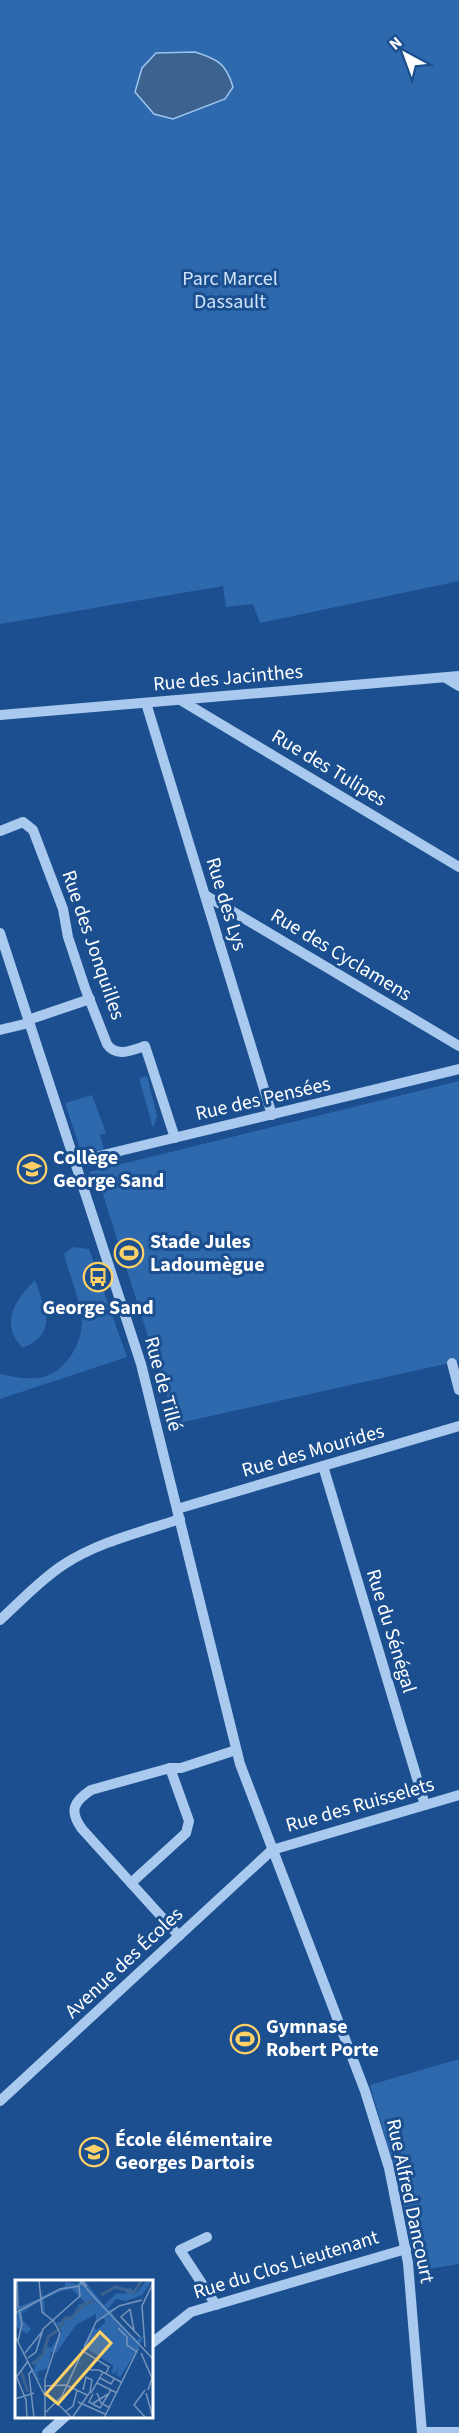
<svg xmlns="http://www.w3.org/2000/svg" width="459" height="2433" font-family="'Source Sans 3',sans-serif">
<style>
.green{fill:#2e69ad}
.water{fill:#3c6290;stroke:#9cc4f0;stroke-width:1.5}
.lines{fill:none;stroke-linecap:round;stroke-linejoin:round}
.minor{stroke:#a9c9ee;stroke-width:10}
.labels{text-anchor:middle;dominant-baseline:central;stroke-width:6;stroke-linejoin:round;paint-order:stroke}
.park-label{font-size:20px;fill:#cfe3fa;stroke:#1b4f8f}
.street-label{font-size:20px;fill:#fff;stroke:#1b4f8f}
.poi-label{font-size:20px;font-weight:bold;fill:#fff;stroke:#1b4f8f;text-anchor:start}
.inset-river{fill:none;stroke:#3c6290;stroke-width:3}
.inset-road{fill:none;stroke:#7695bc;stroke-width:1.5}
.view{fill:#ffd166;fill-opacity:0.15;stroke:#ffd166;stroke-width:3}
.inset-edge{fill:none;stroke:#fff;stroke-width:3}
</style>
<rect width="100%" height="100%" fill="#1b4f8f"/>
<g class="green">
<polygon points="0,0 459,0 459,581 260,623 253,604 226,607 223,586 0,624"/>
<polygon points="147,1076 157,1116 153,1128 139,1078"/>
<polygon points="459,1081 459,1361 170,1425 168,1415 170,1406 99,1182 89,1172"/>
<polygon points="92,1095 106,1133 100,1135 104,1149 82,1155 65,1103"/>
<path d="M73,1247L89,1249L127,1357L0,1399V1374C14,1377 32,1381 46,1376C67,1369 82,1343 82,1321C82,1307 68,1270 64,1254Z"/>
<path d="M35,1280C45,1310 59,1332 23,1348C0,1325 13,1302 35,1280Z"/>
<polygon points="459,2059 459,2264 416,2271 400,2187 402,2174 394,2168 370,2085"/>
</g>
<path class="water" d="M195,52C217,59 226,63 233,87L225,99L173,119L154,114L135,92L142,68L156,53Z"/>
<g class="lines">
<g class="minor">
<polyline points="446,678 459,686"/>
<polyline points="182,701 459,867"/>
<polyline points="146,703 272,1115"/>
<polyline points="0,715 459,676"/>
<path d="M0,831L23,822L33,830L63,909L68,937L85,988L107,1044C116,1058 133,1050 145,1046L175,1138"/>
<polyline points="205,895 459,1046"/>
<polyline points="0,933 141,1364 240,1764 365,2091 389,2168 408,2263 422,2433"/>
<polyline points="28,1020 90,999"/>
<polyline points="0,1030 29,1023"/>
<polyline points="74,1162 459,1069"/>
<polyline points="452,1363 459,1390"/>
<polyline points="323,1466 425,1805"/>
<polyline points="177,1509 459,1426"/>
<path d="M0,1620C20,1602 40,1580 63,1565C98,1542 141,1532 180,1519"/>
<polyline points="131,1883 186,1833 189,1821 170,1768"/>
<path d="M179,1936L82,1829C69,1811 73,1802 91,1790L170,1768H181L236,1750"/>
<polyline points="0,2101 272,1850 459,1795"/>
<polyline points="207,2237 180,2250 216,2305"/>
<polyline points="152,2343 191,2312 406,2249"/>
<polyline points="422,2432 459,2432"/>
<polyline points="47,2433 66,2416"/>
</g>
</g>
<defs>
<g id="school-ring" transform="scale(1.5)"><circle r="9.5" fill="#1b4f8f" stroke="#ffd166" stroke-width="1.5"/><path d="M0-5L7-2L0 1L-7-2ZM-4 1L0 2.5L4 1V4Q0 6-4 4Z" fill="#ffd166"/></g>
<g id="stadium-ring" transform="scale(1.5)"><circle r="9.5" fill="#1b4f8f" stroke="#ffd166" stroke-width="1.5"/><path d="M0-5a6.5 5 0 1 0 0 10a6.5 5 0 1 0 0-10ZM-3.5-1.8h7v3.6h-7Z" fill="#ffd166"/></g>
<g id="bus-ring" transform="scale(1.5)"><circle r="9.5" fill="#1b4f8f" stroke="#ffd166" stroke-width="1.5"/><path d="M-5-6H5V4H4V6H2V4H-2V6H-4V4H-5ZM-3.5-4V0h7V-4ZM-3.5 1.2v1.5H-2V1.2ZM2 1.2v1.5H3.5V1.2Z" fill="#ffd166"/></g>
</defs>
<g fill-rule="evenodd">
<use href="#school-ring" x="32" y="1169"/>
<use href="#stadium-ring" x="129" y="1253"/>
<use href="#bus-ring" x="98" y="1277"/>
<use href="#stadium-ring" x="245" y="2039"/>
<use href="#school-ring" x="94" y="2152"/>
</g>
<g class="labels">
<g class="park-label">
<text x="230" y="279">Parc Marcel<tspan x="230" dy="23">Dassault</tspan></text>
</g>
<g class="street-label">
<text transform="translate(228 678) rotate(-5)">Rue des Jacinthes</text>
<text transform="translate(329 768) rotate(31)">Rue des Tulipes</text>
<text transform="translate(226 904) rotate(73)">Rue des Lys</text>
<text transform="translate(93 945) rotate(71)">Rue des Jonquilles</text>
<text transform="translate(341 955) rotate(31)">Rue des Cyclamens</text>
<text transform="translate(263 1099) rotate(-13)">Rue des Pensées</text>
<text transform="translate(163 1384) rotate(75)">Rue de Tillé</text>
<text transform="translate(313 1451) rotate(-16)">Rue des Mourides</text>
<text transform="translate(391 1631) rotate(73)">Rue du Sénégal</text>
<text transform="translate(360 1805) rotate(-16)">Rue des Ruisselets</text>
<text transform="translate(124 1963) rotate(-43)">Avenue des Écoles</text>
<text transform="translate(410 2201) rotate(78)">Rue Alfred Dancourt</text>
<text transform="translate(286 2265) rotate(-17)">Rue du Clos Lieutenant</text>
</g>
<g class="poi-label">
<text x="53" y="1158">Collège<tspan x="53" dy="23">George Sand</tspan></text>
<text x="150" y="1242">Stade Jules<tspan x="150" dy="23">Ladoumègue</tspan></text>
<text x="98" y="1308" text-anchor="middle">George Sand</text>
<text x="266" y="2027">Gymnase<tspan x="266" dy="23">Robert Porte</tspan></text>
<text x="115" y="2140">École élémentaire<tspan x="115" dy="23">Georges Dartois</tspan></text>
</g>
</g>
<g transform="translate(15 2280)">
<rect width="138" height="138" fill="#1b4f8f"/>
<path d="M62,0L125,66L105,97L101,95L104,87L100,94L96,92L99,86L68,66L78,47L82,50L91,42L87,37L81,42V34L61,45L41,73L36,72L33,88L22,92L23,98L28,99L23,100L19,91L21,81L28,75L30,65L36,68L47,52L41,43L56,38L62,27L65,29L62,25L70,23L57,9L46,11L29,19L30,36L24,21L7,33L8,41L16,49L12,54L0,46V28L26,18L27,10L28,16L50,6V2L63,4ZM64,0H69L89,25L102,13L113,14L107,9L116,8L120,14L132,0H138L127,15L111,21L101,19L92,30L104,27L97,32L99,38L122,60L129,55L125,64L102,44Z" fill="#2e69ad"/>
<path class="inset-river" d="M86,15L100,7L119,12L127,0M44,49L50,38H56L68,25L79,21M17,84L28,75L33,57L43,50M6,91L13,112"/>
<path class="inset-road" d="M2,0L3,28M24,0L27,32L37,40M64,0L80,18M78,16L138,79M115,29L106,37L125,57M115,29L119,51M0,33L45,9L64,6L67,1L72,6M103,48L112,57V65L122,72M0,56L30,116V138M3,61L7,44L4,29M130,67L127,26L138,3M66,70L94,87L91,93M10,73L27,52M126,73L137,98L133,110M13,78L21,72L28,49L65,16L64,6M18,89L14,94L19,138M75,90H84L106,102M0,93L11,120L12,138M85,98L96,104L99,99M0,99L13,81M82,103L102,113M29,106L51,105L72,115M130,110L119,125L131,138M30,113V99L45,53L38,40M76,113L88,92M82,113L86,123L95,128M131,113L137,134M78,114L74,122L85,128L96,110M0,119L19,113M63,122L90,134M42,123L57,138M77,124L93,114M51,131L58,126L62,111M31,132L47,116L81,42L104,26L127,20M57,138L75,112L77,100L71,97L68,110M89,138L123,69"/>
<path class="view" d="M85,52L96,63L43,124L31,114Z"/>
<rect width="138" height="138" class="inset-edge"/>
</g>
<g transform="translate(405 54) rotate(319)" stroke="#1b4f8f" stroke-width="4.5" paint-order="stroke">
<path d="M0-4.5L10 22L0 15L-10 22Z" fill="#ffffff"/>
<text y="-9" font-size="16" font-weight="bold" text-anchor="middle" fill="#ffffff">N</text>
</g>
</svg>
